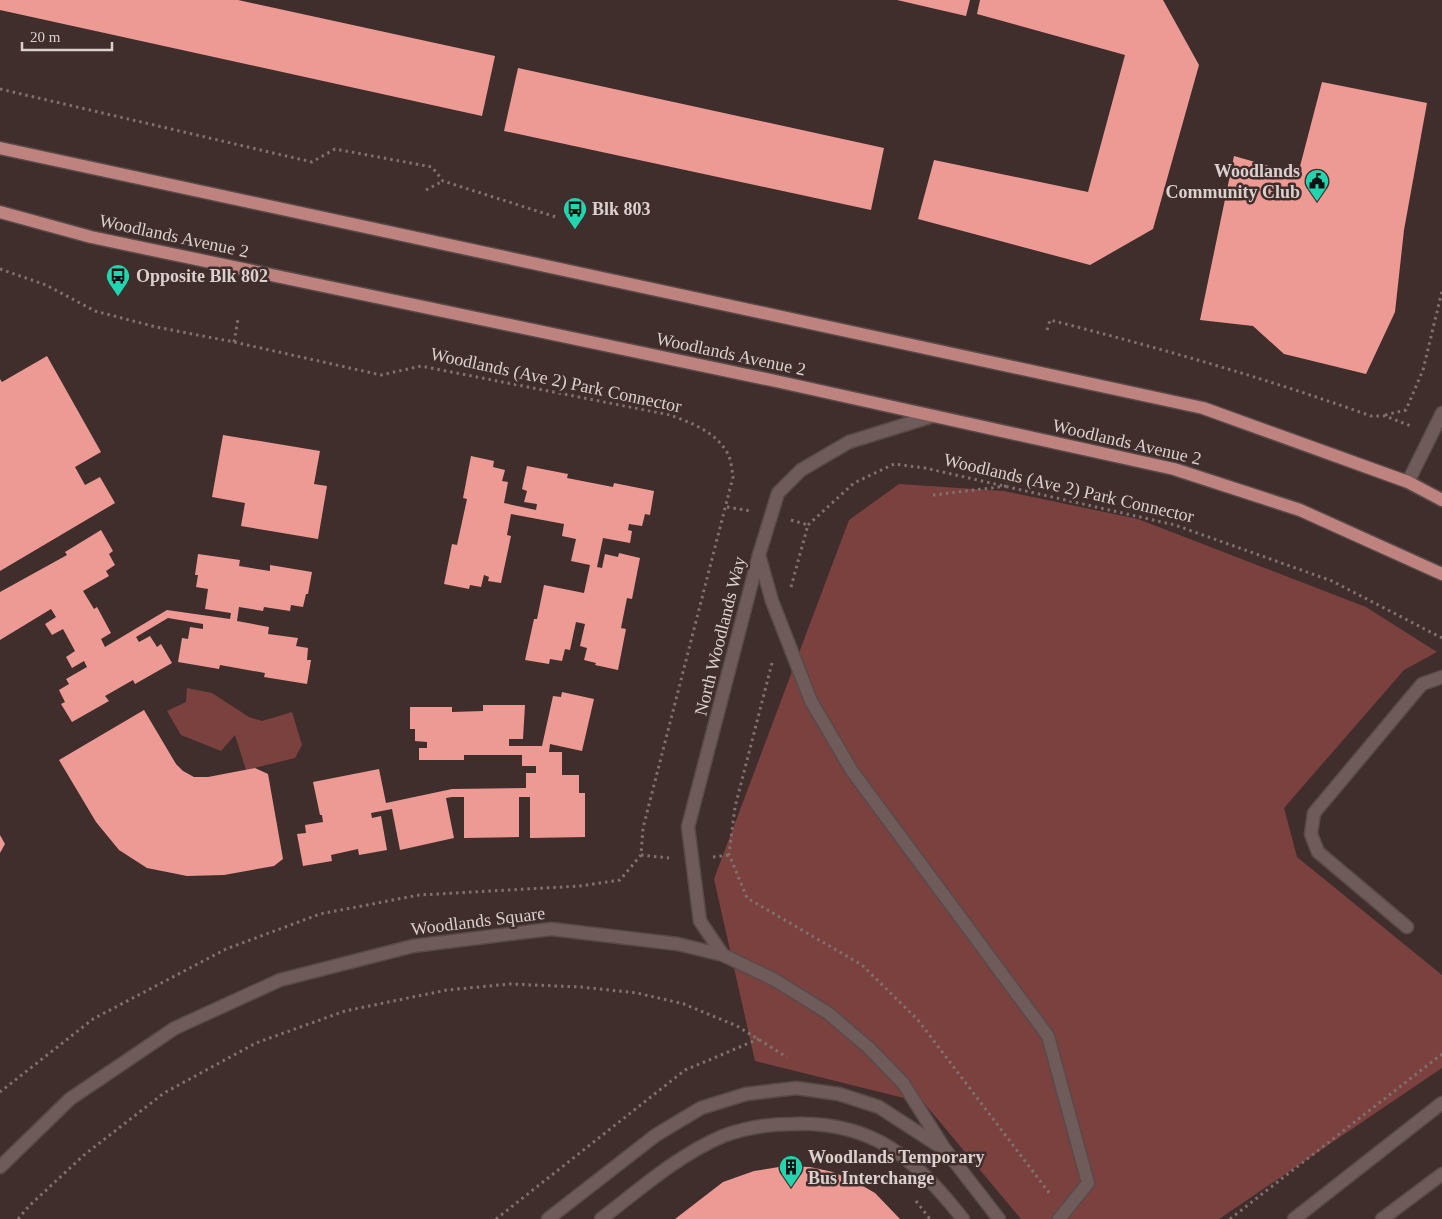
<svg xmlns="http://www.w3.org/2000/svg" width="1442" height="1219" font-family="Georgia,serif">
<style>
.green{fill:#7a413f}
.building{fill:#ed9a95}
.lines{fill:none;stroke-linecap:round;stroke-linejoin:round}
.minor-casing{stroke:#594a49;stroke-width:15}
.major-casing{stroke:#594a49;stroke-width:15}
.path{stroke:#807170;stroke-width:3;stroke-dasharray:2.5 4;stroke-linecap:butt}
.minor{stroke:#6f5b59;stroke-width:12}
.major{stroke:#bf837f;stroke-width:12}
.labels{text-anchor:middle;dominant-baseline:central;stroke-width:5;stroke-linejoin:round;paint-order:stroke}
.poi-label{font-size:18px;font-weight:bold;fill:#dcd0cf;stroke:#3f2e2c;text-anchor:start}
.street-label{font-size:18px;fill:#dcd0cf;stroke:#3f2e2c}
</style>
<rect width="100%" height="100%" fill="#3f2e2c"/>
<g class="green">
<polygon points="899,484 1004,491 1138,519 1366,607 1437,652 1404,670 1284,808 1297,857 1442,975 1442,1068 1219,1219 1021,1219 924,1103 755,1061 714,879 849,520"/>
<polygon points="187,688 212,693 249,717 262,721 292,712 302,745 295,758 246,770 235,735 221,751 181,735 167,711 186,702"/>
</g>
<g class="building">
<polygon points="0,0 238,0 495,56 482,116 0,10"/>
<polygon points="897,0 970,0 966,16"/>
<polygon points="980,0 1163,0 1199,65 1153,229 1090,265 918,219 934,160 1088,192 1125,55 977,14"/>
<polygon points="518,68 884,148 871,210 504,131"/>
<polygon points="1322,82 1427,103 1404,230 1395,312 1366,374 1284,354 1253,326 1200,320 1234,156 1298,174"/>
<polygon points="47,356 101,452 75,467 85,485 100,477 115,503 0,571 0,379 2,382"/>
<polygon points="223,435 320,451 314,484 327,486 318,539 241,526 245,503 212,497"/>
<polygon points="471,456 494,461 493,467 505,470 502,481 508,482 504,503 536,510 537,504 524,502 527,491 522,489 527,466 568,474 567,478 613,487 614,483 654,491 650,515 645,514 642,526 629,524 628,530 632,531 630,543 603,538 597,567 602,568 605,554 618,557 619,553 640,558 632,599 627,598 621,628 626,629 618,670 595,665 596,663 584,660 587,648 580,646 585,624 576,622 570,650 565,649 562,661 550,659 549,664 525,660 534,619 537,619 544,585 584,593 590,565 571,561 576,539 562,536 564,524 511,514 507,535 511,536 501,583 488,581 489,577 484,575 481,587 470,585 469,589 444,584 452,544 457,545 467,499 463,498"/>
<polygon points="101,530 113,551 109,554 115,565 106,571 109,576 83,591 94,609 97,607 111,633 101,639 105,647 167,610 230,619 231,613 205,609 208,589 196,587 198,575 195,575 198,554 240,560 239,566 270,571 270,565 312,572 308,594 306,594 303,607 291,605 290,611 264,607 263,611 239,607 237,621 269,627 268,634 298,638 296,646 308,648 307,660 311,660 307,684 264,677 265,673 220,665 219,669 178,662 182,638 188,639 190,627 203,629 203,624 168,618 136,637 139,642 150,636 157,647 161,644 172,663 135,684 133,680 105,696 109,701 72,722 61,704 65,702 59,690 69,684 66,679 87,667 84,661 72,668 66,657 75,651 63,629 52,635 45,624 56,617 51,609 0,640 0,592 67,555 65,552"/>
<polygon points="562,692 594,699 582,751 550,744 549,752 562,752 562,775 579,775 579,793 585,793 585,837 530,838 530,797 519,797 519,837 464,838 464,797 452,797 446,798 454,838 400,850 392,809 371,813 372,818 381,816 387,850 359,855 358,849 331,855 332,861 303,866 297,834 306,833 305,825 323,822 322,815 320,815 313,782 379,769 386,803 452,789 526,788 526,773 536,773 536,766 522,766 522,755 464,755 464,760 419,760 419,748 427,748 427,742 415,741 415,729 410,729 410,707 452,707 452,712 483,711 483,705 525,705 523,739 509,739 509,746 542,746 553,696 561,697"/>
<polygon points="144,710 176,764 183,771 194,777 208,777 255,768 268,774 283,859 274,866 224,875 187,876 147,868 119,850 96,822 59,760"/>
<polygon points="0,835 5,844 0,853"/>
<polygon points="785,1166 810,1167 833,1172 856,1182 875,1193 900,1219 675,1219 723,1182 754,1171"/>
</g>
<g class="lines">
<g class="minor-casing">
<g id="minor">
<polyline points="1408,482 1442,413"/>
<polyline points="759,555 772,601 811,701 852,771 1048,1036 1088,1183 1059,1219"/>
<polyline points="1407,927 1318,852 1311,834 1314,813 1422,684 1442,677"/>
<polyline points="723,955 700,921 688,827 759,555 778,493 801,470 849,442 933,416"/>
<polyline points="0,1167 70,1099 175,1028 280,980 413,946 551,929 678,944 723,955 775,980 828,1013 869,1048 903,1083 944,1148 999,1219"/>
<polyline points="548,1219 656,1135 701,1108 746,1094 796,1088 839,1094 879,1107 939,1146"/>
<path d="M601,1219C639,1190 678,1155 723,1136C744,1128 770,1124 793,1124C873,1121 916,1159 963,1219"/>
<polyline points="1294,1219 1442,1103"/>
<polyline points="1382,1219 1442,1174"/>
</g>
</g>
<g class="major-casing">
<g id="major">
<polyline points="0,148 1203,408 1408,482 1442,500"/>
<polyline points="0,212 91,237 771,380 1174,469 1300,510 1442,574"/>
</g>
</g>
<g class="path">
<polyline points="0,89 312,162 335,149 432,167 443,181 556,217"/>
<polyline points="426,190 443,181"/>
<path d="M0,269L46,285L95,311L156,327L234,342L381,375L421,366L670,415C692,423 716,432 728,454C731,460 732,470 733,477L643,828L641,855L620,880L580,886L419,895L320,914L226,949L93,1019L0,1092"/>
<path d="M1047,330L1050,320C1160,348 1265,378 1371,416H1385L1411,426"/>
<polyline points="234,342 238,319"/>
<polyline points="1385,415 1406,410 1423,370 1442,291"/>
<polyline points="933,495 1007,486 1009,472"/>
<polyline points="727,507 751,511"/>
<polyline points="791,520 808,525"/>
<polyline points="808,525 854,483 894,464 925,468 1175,525 1332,581 1442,638"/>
<polyline points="791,587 808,525"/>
<polyline points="772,663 735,807 729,854 747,898 862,965 918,1020 1050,1194"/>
<polyline points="641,855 669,858"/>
<polyline points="713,857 729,855"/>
<polyline points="916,1201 930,1219"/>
<polyline points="18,1219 29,1206 84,1155 164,1093 256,1043 345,1011 447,990 510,984 581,987 637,993 684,1004 737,1026 787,1057"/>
<polyline points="496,1219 685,1070 759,1039"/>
<polyline points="1230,1219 1442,1054"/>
</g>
<use href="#minor" class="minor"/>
<use href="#major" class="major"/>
</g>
<defs>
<g id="civic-pin" transform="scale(1.25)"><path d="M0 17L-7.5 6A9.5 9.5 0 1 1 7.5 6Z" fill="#23d5af" stroke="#3f2e2c"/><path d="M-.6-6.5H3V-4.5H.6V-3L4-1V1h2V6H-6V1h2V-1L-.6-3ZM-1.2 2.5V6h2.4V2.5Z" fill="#111"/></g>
<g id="bus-pin" transform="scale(1.25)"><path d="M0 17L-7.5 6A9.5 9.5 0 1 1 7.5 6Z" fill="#23d5af" stroke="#3f2e2c"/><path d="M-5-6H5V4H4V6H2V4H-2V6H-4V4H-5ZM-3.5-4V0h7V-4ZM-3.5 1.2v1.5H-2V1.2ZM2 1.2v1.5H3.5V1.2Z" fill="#111"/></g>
<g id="building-pin" transform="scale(1.25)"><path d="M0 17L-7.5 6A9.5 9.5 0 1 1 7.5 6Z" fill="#23d5af" stroke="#3f2e2c"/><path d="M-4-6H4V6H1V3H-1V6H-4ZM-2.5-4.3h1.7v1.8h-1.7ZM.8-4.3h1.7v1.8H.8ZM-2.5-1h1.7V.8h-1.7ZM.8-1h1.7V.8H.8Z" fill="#111"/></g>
</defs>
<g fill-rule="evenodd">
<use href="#civic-pin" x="1317" y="181"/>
<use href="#bus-pin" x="575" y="209"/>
<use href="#bus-pin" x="118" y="276"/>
<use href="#building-pin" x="791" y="1167"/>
</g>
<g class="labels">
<g class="poi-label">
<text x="1300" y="171" text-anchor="end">Woodlands<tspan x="1300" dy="21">Community Club</tspan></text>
<text x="592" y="209">Blk 803</text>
<text x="136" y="276">Opposite Blk 802</text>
<text x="808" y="1157">Woodlands Temporary<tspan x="808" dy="21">Bus Interchange</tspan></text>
</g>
<g class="street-label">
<text transform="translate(174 236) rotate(12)">Woodlands Avenue 2</text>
<text transform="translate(731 354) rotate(12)">Woodlands Avenue 2</text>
<text transform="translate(556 380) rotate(12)">Woodlands (Ave 2) Park Connector</text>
<text transform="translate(1127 442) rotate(13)">Woodlands Avenue 2</text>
<text transform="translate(1069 488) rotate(13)">Woodlands (Ave 2) Park Connector</text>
<text transform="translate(720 636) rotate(-76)">North Woodlands Way</text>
<text transform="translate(478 921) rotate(-7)">Woodlands Square</text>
</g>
</g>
<path d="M22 42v8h90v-8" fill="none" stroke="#dcd0cf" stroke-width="2.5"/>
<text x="30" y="42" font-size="15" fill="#dcd0cf" stroke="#3f2e2c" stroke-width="4" paint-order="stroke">20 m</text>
</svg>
